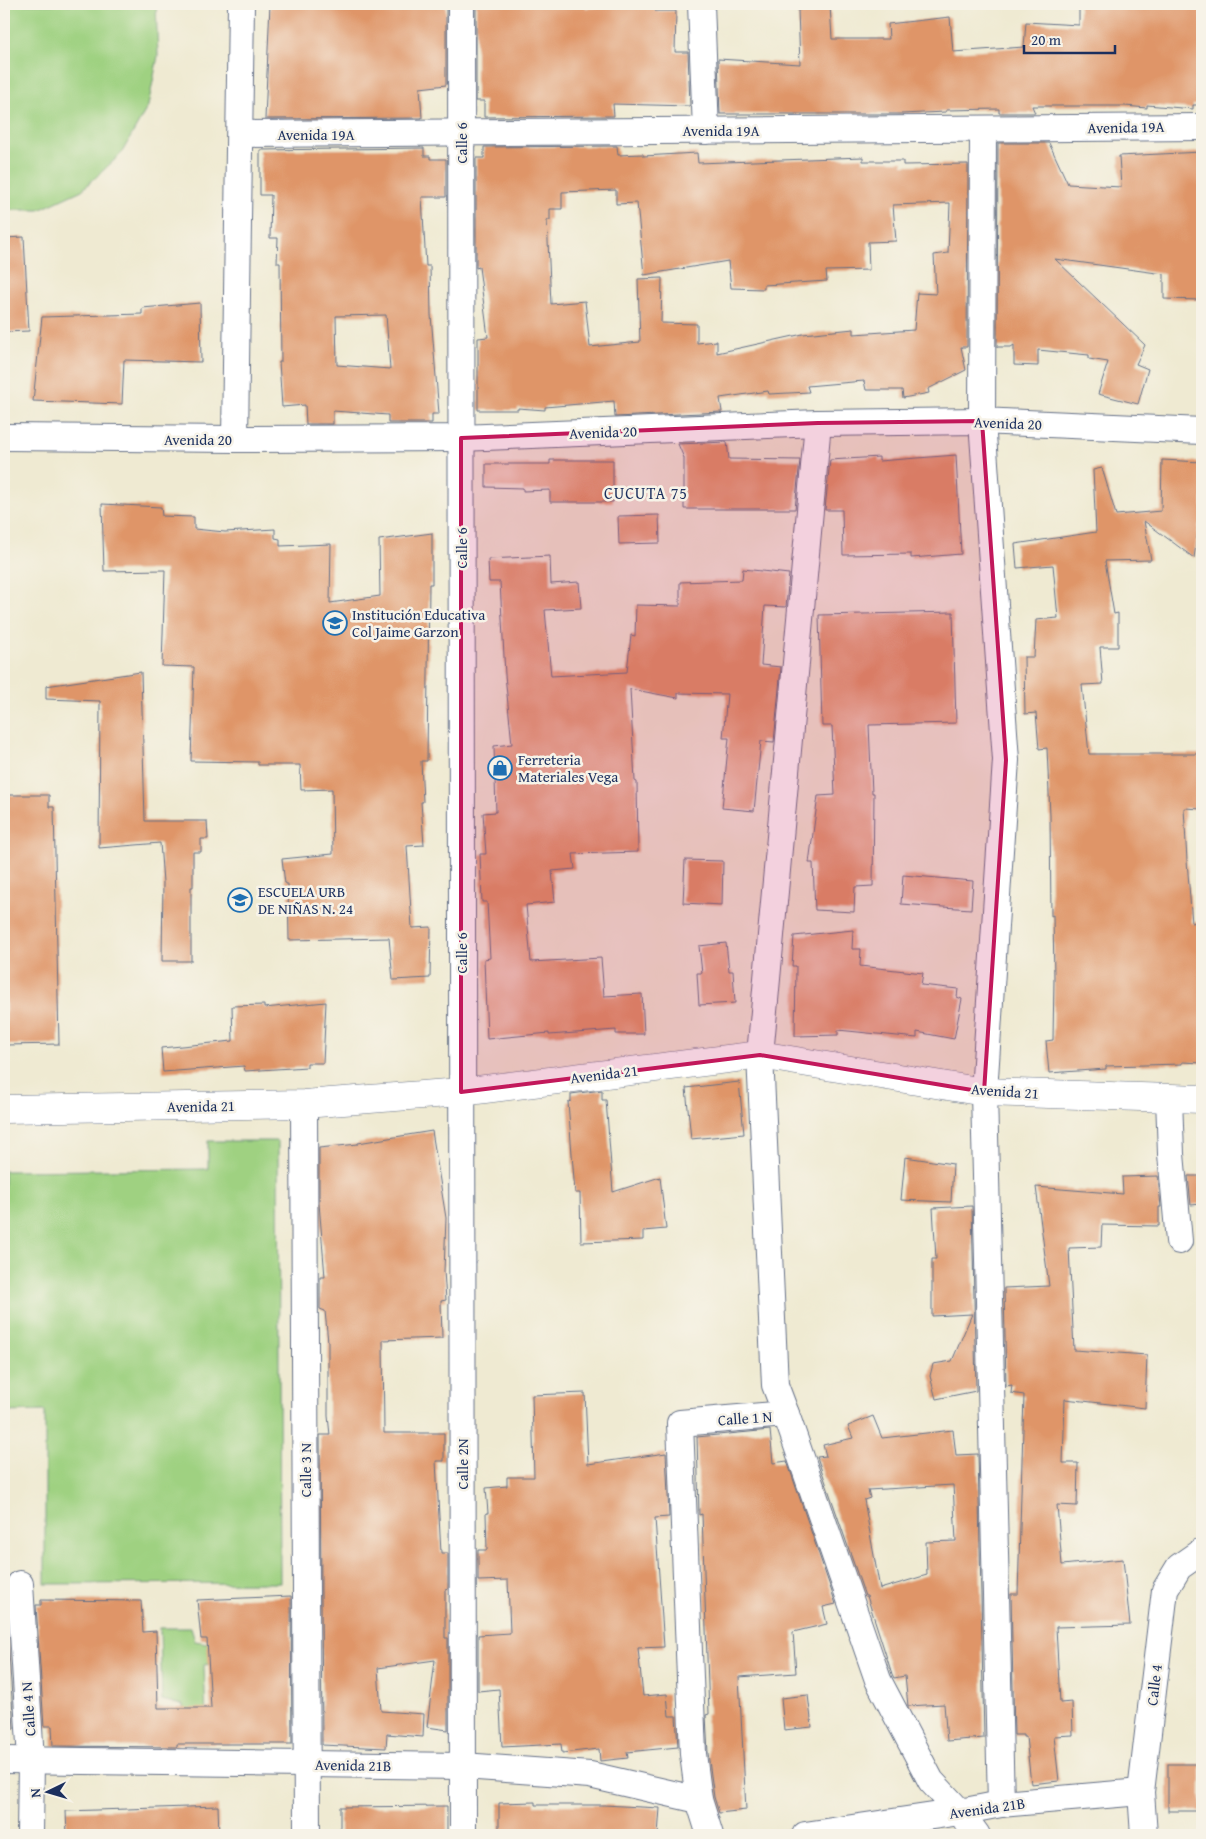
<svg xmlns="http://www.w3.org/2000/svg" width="1206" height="1839" font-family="'Gentium Book Plus',serif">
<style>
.green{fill:#9fd181;stroke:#5d8070}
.building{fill:#df9568;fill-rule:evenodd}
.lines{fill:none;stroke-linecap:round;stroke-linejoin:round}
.street-casing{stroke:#657087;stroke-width:28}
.secondary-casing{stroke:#657087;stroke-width:29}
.street{stroke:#fff;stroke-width:26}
.secondary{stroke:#fff;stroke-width:28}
.marked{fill:#c2185b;fill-opacity:0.2;stroke:#c2185b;stroke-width:4;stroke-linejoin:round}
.labels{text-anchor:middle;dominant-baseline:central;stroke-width:5;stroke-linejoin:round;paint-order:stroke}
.street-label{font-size:15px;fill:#1b2f5e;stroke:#f7f3e8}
.poi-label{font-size:15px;fill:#1b2f5e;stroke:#f7f3e8;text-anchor:start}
.neighbourhood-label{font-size:16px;letter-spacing:1px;fill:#1b2f5e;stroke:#f7f3e8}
</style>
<rect width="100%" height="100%" fill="#f7f3e8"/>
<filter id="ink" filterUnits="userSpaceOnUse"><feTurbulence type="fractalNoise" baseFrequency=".02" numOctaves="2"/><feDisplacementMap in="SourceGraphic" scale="10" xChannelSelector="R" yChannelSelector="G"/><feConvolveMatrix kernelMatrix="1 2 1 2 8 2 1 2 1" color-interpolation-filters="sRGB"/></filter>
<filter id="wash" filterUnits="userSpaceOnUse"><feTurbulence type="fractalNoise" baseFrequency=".0096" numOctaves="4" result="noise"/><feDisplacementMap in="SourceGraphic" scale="20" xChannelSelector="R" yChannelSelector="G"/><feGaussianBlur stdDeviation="1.12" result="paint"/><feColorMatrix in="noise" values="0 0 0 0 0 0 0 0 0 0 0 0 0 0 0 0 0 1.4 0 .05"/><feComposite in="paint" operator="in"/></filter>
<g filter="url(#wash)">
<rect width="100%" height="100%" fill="#efead2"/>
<g class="green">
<polygon points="4,4 156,5 158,56 148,106 121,154 82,190 39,210 4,210"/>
<polygon points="208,1141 278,1141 280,1583 45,1584 45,1411 4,1412 4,1171 208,1169"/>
<polygon points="160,1628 191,1628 195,1641 214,1644 215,1663 204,1665 207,1744 184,1744 183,1705 162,1700"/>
</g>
<g id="blocks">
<g class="building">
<polygon points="270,4 446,4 446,85 420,88 422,118 265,119"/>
<polygon points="476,4 586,4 586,8 655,4 655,11 676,11 675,52 688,52 690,106 613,104 614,116 484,117 484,101 476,101"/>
<polygon points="1079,4 1180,4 1180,6 1202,8 1202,105 1193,105 1193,109 1147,105 1147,108 1125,106 1032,106 1035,113 999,113 999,109 946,110 946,112 901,114 720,114 718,59 800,64 798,10 830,5 832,39 889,39 888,24 950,17 953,52 1024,47 1026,22 1079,25"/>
<polygon points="998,143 1049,143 1068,184 1121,187 1119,156 1202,152 1199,236 1202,236 1202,300 1164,299 1164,274 1055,259 1145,345 1136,364 1148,369 1138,404 1098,394 1108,362 1089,359 1089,355 1038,350 1038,366 1014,365 1014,345 1011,347 997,347"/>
<path d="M617,146L618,155L643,154V156L697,153L698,163L863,157V161H903V165L968,164L967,347H961L966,370L928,389L929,393L903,398L902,390H866L864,381L807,386L809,392L769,394L768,391L720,398L722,412L615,417L614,401L545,407V410L518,408V410H478V338L488,337L479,267L476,268V158H484V147ZM616,190V204L637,203L644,275L728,261L731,288L764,289V285L827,281L826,271L869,270L868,242L896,241L893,205L950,203L948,253L934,255L936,294L917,293L914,330L854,334V329L803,334L717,353V341L697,343V324L661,323L662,278L638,279L640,342L590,347L585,301L551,304L547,220H550V209H562V192Z"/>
<path d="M424,148V156H430V159H446V197H422L426,266H430L431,315L439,414H432V423H388V415L333,411V424H306L305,405L282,407L279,362H281L280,263H277L278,238H270L271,195H260V150ZM386,315L390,369L337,365L336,316Z"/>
<polygon points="24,237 29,331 4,332 4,238"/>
<polygon points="200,303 201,362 124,360 122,404 33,401 42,317 142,314 142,308"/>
<polygon points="727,442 729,459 800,460 795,509 684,509 684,458 678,444"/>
<polygon points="956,455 961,554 911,558 911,554 843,555 842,510 825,510 830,460 879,457 879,461"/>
<polygon points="550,460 613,460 613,502 550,502 550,490 523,491 523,488 486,487 486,464 550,464"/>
<polygon points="1162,460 1202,462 1202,524 1199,524 1194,558 1144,521 1151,560 1105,561 1114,614 1118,613 1118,647 1100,647 1103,684 1082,685 1089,754 1202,754 1202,809 1184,808 1187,861 1192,923 1202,921 1202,1063 1182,1062 1182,1064 1106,1066 1106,1069 1049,1073 1046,1041 1053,1040 1054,978 1053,915 1051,916 1050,816 1047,748 1039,749 1036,713 1025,714 1024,657 1034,657 1036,620 1058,618 1053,565 1017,568 1015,544 1096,532 1093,470 1102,468 1116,515 1161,511"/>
<polygon points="102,504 161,507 162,516 194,517 194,529 225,532 275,529 275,538 280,539 280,546 331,544 330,603 380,596 379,540 432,533 432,584 429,584 427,761 421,761 423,802 421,802 424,845 407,846 412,928 431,927 430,978 393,980 389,938 289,940 288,884 285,884 282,859 333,854 332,789 301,790 300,765 258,765 258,762 191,761 194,667 162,666 165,570 104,571"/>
<polygon points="659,515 660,543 619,544 618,516"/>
<polygon points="550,556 551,584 579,582 581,608 545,610 551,676 627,672 631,635 635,636 636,605 680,606 680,582 742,580 743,569 789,574 786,607 765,606 761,665 781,667 774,742 761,741 754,811 722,808 729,738 723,738 727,694 678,693 678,698 630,689 635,781 637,782 638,852 573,854 575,869 552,871 555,902 526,905 531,962 601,958 604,996 642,994 644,1034 616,1034 616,1030 549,1035 549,1033 487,1039 484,959 490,958 487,902 482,902 480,854 486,854 483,813 496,812 494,746 512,744 505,675 500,582 489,582 488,559"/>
<polygon points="953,612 956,723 869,725 872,793 874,793 873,886 855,887 854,912 815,910 813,863 809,863 818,796 835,795 832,726 822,726 819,615"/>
<polygon points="141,672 145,821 207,821 208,839 201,839 201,852 193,852 193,887 191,887 191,961 162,961 163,882 160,843 99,848 100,701 46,699 46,686"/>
<polygon points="4,795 49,795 49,807 54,807 59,1044 6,1045"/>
<polygon points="685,860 723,861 722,905 683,903"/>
<polygon points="903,875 973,881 971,909 901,904"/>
<polygon points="853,930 852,949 861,949 860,966 923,973 921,985 958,989 957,997 962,999 954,1039 917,1032 917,1038 838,1030 838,1035 795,1036 796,966 792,966 794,936"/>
<polygon points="726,943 729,971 733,971 735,1003 699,1005 697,973 702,973 699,946"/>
<polygon points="326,1002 323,1063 307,1063 307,1067 245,1071 244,1066 163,1072 161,1048 233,1041 232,1006 264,1005 264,1008"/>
<polygon points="739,1082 744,1134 691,1139 686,1088"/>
<polygon points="602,1090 602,1100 606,1100 613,1192 660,1177 666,1229 643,1231 643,1240 581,1242 580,1193 575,1193 568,1102 571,1101 571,1094"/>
<polygon points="432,1131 446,1218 444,1271 446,1300 441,1301 442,1338 383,1340 384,1433 444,1433 444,1461 436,1461 441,1553 448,1553 448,1589 445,1590 445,1638 448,1638 448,1730 427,1727 435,1660 378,1668 381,1711 424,1714 423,1737 387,1734 386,1748 322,1745 320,1435 330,1435 328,1416 328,1342 325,1311 320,1309 320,1277 325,1277 319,1203 319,1148 358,1144 358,1143"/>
<polygon points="905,1157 953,1164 951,1202 901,1200"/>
<polygon points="1158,1176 1161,1207 1159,1207 1159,1226 1102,1225 1101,1247 1069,1248 1074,1350 1147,1355 1145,1408 1065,1399 1063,1463 1078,1463 1077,1506 1057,1505 1062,1565 1123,1559 1130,1625 1056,1627 1060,1703 1072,1702 1073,1735 1054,1736 1059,1781 1031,1784 1026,1737 1024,1737 1024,1735 1014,1735 1011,1594 1018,1594 1024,1395 1011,1393 1012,1385 1006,1386 1004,1288 1049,1286 1036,1187 1123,1194 1122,1177"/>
<polygon points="1188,1176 1202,1176 1202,1204 1191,1205"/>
<polygon points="972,1206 976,1391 936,1399 930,1376 933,1364 952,1361 972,1314 932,1316 932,1259 936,1259 933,1208"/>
<polygon points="585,1393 588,1464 666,1453 669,1517 655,1518 664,1647 638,1648 643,1696 667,1694 669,1716 676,1716 678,1747 627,1752 628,1758 600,1761 599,1749 562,1753 561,1744 502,1747 499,1689 478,1691 478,1635 510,1633 508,1580 478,1581 478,1550 487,1550 486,1513 488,1513 486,1488 507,1486 507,1477 534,1477 532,1395"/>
<path d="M873,1416L882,1438L953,1430L956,1455L978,1454L984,1738L947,1741L944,1704L908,1706L905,1676L894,1678L892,1674L867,1596H865L817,1457L826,1456L823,1445L853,1438L848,1426ZM953,1485L956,1541L926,1542L927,1575L880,1589L864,1500L870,1498L868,1490Z"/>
<polygon points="770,1430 773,1463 787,1461 836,1604 823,1607 827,1624 793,1632 796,1673 739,1677 746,1810 719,1813 714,1797 708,1753 706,1715 709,1714 702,1514 699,1515 697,1437"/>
<polygon points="291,1596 292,1744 177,1744 177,1747 53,1746 52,1726 44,1726 36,1605 41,1605 41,1600 141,1601 143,1632 156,1631 158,1708 211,1708 207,1639 201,1639 197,1600"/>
<polygon points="4,1607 6,1607 14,1729 4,1730"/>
<polygon points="808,1695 812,1727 784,1730 781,1698"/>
<rect x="1168" y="1764" width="33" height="47"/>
<polygon points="535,1802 535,1805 604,1805 660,1808 658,1835 499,1835 499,1803"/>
<polygon points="218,1806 219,1835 67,1835 66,1811"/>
<polygon points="447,1806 447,1835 340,1835 340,1807"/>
</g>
</g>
</g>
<g filter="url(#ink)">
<use href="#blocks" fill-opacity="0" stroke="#657087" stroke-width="1"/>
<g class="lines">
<g class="street-casing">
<g id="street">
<polyline points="461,4 463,1835"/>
<polyline points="701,4 706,131"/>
<polyline points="983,129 982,421 1006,760 984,1092 1001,1804"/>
<polyline points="240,134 1202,127"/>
<polyline points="818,423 760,1055 775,1385 786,1414 878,1680 931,1781 960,1812 977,1835"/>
<polyline points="4,437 235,439 461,438 818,423 982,421 1202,431"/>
<polyline points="235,439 241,4"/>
<polyline points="1169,1098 1171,1154 1179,1241"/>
<polyline points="304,1104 307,1835"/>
<polyline points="20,1584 31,1760 30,1835"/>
<polyline points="4,1760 463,1766 590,1775 699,1800"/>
<polyline points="710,1835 699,1800 693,1754 680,1423 786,1414"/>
<polyline points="805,1835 960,1812 1001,1804 1141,1792"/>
<polyline points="1144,1835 1141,1792 1165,1590 1179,1567 1202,1551"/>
</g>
</g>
<g class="secondary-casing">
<polyline id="secondary" points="4,1109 304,1104 461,1092 760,1055 984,1092 1202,1099"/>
</g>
<use href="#street" class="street"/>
<use href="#secondary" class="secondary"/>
</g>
</g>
<path class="marked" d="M982,421L1006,760L984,1092L760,1055L461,1092V438L818,423Z"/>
<defs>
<g id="school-ring" transform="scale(1.25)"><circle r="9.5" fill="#f7f3e8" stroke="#1f6fb2" stroke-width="1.5"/><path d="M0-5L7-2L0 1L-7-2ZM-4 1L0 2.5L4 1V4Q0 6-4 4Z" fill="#1f6fb2"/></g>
<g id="shop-ring" transform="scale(1.25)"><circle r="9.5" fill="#f7f3e8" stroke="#1f6fb2" stroke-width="1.5"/><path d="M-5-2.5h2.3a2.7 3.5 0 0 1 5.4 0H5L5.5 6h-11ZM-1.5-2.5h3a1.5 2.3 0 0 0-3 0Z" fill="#1f6fb2"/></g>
</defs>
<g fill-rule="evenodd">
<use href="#school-ring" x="335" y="623"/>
<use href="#shop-ring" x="500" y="768"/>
<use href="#school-ring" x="240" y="900"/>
</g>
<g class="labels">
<g class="street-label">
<text transform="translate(1126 127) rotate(-1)">Avenida 19A</text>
<text x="721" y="130">Avenida 19A</text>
<text x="316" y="134">Avenida 19A</text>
<text transform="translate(461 143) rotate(-90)">Calle 6</text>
<text transform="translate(1008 423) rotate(2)">Avenida 20</text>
<text transform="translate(603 432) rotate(-2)">Avenida 20</text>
<text x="198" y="439">Avenida 20</text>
<text transform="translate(461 548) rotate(-90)">Calle 6</text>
<text transform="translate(461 953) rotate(-90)">Calle 6</text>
<text transform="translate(604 1074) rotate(-7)">Avenida 21</text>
<text transform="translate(1005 1091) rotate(4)">Avenida 21</text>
<text transform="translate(201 1106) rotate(-1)">Avenida 21</text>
<text transform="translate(745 1418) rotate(-4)">Calle 1 N</text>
<text transform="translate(462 1464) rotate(-90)">Calle 2N</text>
<text transform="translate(305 1470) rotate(-90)">Calle 3 N</text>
<text transform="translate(1154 1685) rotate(-83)">Calle 4</text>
<text transform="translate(28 1709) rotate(-94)">Calle 4 N</text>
<text transform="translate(353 1765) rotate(1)">Avenida 21B</text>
<text transform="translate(987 1808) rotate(-8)">Avenida 21B</text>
</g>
<g class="poi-label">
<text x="352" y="614">Institución Educativa<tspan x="352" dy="17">Col Jaime Garzon</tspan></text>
<text x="518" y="759">Ferreteria<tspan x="518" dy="17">Materiales Vega</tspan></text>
<text x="258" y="891">ESCUELA URB<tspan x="258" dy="17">DE NIÑAS N. 24</tspan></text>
</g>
<g class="neighbourhood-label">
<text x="646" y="493">CUCUTA 75</text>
</g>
</g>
<rect width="1206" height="1839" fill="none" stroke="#f7f3e8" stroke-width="20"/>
<g transform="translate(48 1792) rotate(265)" stroke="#f7f3e8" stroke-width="4" paint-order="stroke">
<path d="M0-4L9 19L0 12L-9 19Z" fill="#1b2f5e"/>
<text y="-8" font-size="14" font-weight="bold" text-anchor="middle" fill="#1b2f5e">N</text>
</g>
<path d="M1024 45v8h91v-8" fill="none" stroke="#1b2f5e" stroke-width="2.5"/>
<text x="1031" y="45" font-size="15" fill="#1b2f5e" stroke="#f7f3e8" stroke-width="4" paint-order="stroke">20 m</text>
</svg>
